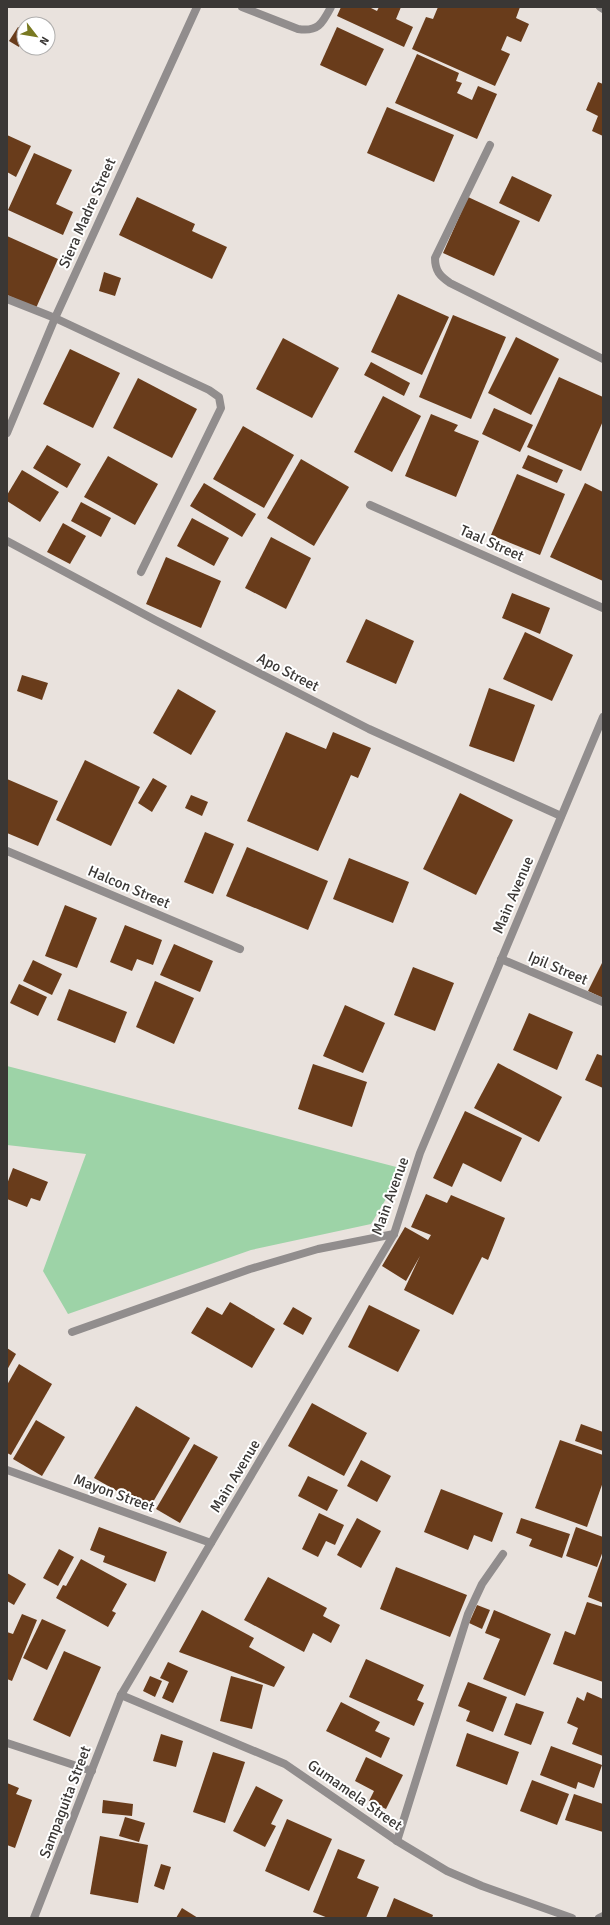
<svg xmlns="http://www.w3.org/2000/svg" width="610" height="1925" font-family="Signika,sans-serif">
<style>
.green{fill:#9dd3a7}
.building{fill:#693c1b}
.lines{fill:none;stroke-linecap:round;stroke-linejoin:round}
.service{stroke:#918d8d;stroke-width:8}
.minor{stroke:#918d8d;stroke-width:8}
.labels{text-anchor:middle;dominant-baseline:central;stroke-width:4;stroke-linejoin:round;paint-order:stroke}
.street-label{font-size:15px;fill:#3a3735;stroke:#fff}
</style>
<rect width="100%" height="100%" fill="#e9e2dd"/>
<polygon class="green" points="7,1066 404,1169 371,1224 251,1250 68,1314 43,1271 86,1154 7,1145"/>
<g class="building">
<polygon points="341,7 369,7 377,11 379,7 401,7 396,19 413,27 404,47 337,16"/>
<polygon points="438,7 520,7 516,18 529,24 521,42 507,36 501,50 510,54 495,86 412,49 426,17 433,19"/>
<polygon points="18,27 24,30 24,38 19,47 9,41"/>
<polygon points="337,27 384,49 366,86 320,65"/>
<polygon points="417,54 459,73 456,81 462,83 457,93 472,100 478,86 497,94 477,139 395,103"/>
<polygon points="598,82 603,84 603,136 592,131 598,116 586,110"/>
<polygon points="387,107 454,135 434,182 367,153"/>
<polygon points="7,135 31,146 16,177 7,172"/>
<polygon points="34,153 72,170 56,204 73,212 63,235 8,210"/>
<polygon points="512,176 552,195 539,222 499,203"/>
<polygon points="137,197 195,224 192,231 227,247 212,279 119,235"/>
<polygon points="468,197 520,221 494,276 443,253"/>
<polygon points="7,236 58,259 36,308 7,295"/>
<polygon points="104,272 121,278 115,296 99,291"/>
<polygon points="398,294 449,317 422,375 371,352"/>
<polygon points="453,315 506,337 471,419 419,397"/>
<polygon points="516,337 559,359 531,415 488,393"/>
<polygon points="283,338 339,368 312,418 256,389"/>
<polygon points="70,349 120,373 93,428 43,404"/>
<polygon points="371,362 410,383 404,396 364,375"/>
<polygon points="559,377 603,397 603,421 581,471 527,447"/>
<polygon points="138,378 197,409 172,458 113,428"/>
<polygon points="383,396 421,416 392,472 354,452"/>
<polygon points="494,408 533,425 520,452 482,434"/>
<polygon points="431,414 458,425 454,431 479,441 456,497 405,476"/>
<polygon points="243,426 294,455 264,508 213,479"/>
<polygon points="47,445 81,464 67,488 33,468"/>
<polygon points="528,455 563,470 557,483 522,468"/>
<polygon points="108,456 158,484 135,525 84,497"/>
<polygon points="301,459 349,487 314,546 267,518"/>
<polygon points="22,470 59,492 40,522 7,501 7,495"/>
<polygon points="517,474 565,494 540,555 491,535"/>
<polygon points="204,483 256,514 242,537 190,506"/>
<polygon points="585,483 603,492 603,581 550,557"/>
<polygon points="81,502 111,518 101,537 71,521"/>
<polygon points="192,518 229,538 214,566 177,546"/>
<polygon points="63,523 86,536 70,564 47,552"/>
<polygon points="271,537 311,558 286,609 245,588"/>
<polygon points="166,557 221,581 201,628 146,604"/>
<polygon points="512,593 550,608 540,634 502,618"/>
<polygon points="366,619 414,641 396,684 346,662"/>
<polygon points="525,632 573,655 552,701 503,679"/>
<polygon points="22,675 48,683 42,700 17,691"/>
<polygon points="489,688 535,705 514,762 469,746"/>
<polygon points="178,689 216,711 191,755 153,733"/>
<polygon points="286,732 326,749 333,732 371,748 358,778 351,775 318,851 247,821"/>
<polygon points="85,760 140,787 111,846 56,820"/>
<polygon points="153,778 167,786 152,812 138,803"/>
<polygon points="7,779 58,801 38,846 7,833"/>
<polygon points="460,793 513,820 476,895 423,869"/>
<polygon points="191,795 208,802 202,816 185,808"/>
<polygon points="205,832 234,844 213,894 184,882"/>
<polygon points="247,847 328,881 308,930 226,896"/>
<polygon points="349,858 409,882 393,923 333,899"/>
<polygon points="65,905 97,918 77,968 45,956"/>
<polygon points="125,925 162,940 153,965 137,959 132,971 110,962"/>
<polygon points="174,944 213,961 200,992 160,975"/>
<polygon points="33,960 62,974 52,995 23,981"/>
<polygon points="603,961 603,998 588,991"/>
<polygon points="413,967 454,983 435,1031 394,1015"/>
<polygon points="155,981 194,998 174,1044 136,1027"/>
<polygon points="19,984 47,997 38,1016 10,1003"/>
<polygon points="69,989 127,1012 115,1043 57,1020"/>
<polygon points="345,1005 385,1023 363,1073 323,1056"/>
<polygon points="529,1013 573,1032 557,1070 513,1050"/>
<polygon points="597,1054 603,1056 603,1088 585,1080"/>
<polygon points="498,1063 562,1097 539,1142 474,1108"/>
<polygon points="313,1064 367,1082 352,1127 298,1109"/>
<polygon points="465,1111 522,1138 501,1182 463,1163 452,1187 433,1178"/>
<polygon points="13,1168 48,1182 40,1201 31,1198 27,1207 7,1199 7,1184"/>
<polygon points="426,1194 447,1203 451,1195 505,1218 488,1260 482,1257 453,1315 404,1290 420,1256 406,1281 382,1266 405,1227 428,1240 431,1235 411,1227"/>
<polygon points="230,1302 275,1329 252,1368 191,1333 207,1307 222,1315"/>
<polygon points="369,1305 420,1330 398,1372 348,1347"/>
<polygon points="293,1307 312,1318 303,1335 283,1324"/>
<polygon points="7,1348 16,1354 7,1370"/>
<polygon points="19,1364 52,1384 11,1455 7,1453 7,1385"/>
<polygon points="312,1403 367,1433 344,1476 288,1446"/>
<polygon points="136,1406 190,1438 149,1509 94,1478"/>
<polygon points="36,1420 65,1437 42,1476 13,1459"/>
<polygon points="581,1424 603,1432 603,1451 575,1441"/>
<polygon points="560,1440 603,1455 603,1482 587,1527 535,1508"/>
<polygon points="194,1444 218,1457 180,1523 156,1509"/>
<polygon points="361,1460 391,1476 377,1502 347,1486"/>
<polygon points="308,1476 338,1490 327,1511 298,1496"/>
<polygon points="441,1489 503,1513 492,1542 474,1535 468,1550 424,1532"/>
<polygon points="319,1513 344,1525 335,1545 326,1541 318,1557 302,1549"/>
<polygon points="357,1518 381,1531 361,1568 337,1555"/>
<polygon points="521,1518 570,1534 562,1558 529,1546 532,1539 516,1533"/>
<polygon points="99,1527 167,1552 155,1582 103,1562 105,1556 90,1550"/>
<polygon points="576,1527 603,1537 603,1551 597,1567 566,1556"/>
<polygon points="59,1549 74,1557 58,1586 43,1578"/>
<polygon points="603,1555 603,1603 588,1597"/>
<polygon points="81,1559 127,1584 112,1611 116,1613 108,1627 56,1598 63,1585 66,1586"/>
<polygon points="396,1567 467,1595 450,1637 380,1609"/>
<polygon points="7,1573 26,1584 14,1605 7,1601"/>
<polygon points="268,1577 327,1608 323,1616 340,1625 331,1643 313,1633 304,1652 244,1620"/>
<polygon points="587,1602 603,1607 603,1682 553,1664 565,1631 575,1635"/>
<polygon points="477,1605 490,1610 482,1629 469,1623"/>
<polygon points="202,1610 254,1638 249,1647 285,1667 274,1687 179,1652"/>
<polygon points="494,1610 551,1634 525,1696 483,1679 500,1639 485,1633"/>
<polygon points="22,1614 37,1620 12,1681 7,1679 7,1632 13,1634"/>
<polygon points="42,1619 66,1630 47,1670 23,1658"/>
<polygon points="64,1651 101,1667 70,1737 33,1720"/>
<polygon points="366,1659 424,1685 417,1700 424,1703 414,1726 349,1697"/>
<polygon points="168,1662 188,1671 173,1703 162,1698 169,1682 160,1678"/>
<polygon points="150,1676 162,1681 155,1697 143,1691"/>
<polygon points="231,1676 263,1685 252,1729 220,1721"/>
<polygon points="468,1682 507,1697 493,1732 466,1721 470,1711 458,1706"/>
<polygon points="587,1692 603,1699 603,1756 572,1744 578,1728 567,1723 577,1697 584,1701"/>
<polygon points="341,1702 380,1722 375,1731 390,1738 381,1758 326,1731"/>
<polygon points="516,1703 544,1712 531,1745 504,1735"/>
<polygon points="467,1733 519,1752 507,1785 456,1766"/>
<polygon points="161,1734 183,1741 176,1767 153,1761"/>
<polygon points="551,1746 602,1765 594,1788 578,1782 576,1789 540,1775"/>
<polygon points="213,1752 245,1762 225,1823 193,1812"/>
<polygon points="366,1757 403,1775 386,1809 369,1801 374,1791 355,1781"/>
<polygon points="532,1780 569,1794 557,1825 520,1811"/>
<polygon points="7,1783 19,1788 16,1794 32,1800 15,1848 7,1845"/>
<polygon points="256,1786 283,1800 271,1824 276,1826 265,1847 233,1831"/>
<polygon points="574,1794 603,1804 603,1832 565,1820"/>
<polygon points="103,1800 133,1804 132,1816 102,1813"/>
<polygon points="125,1817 145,1823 139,1842 119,1836"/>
<polygon points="287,1819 332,1839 309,1891 265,1871"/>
<polygon points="100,1836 148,1845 138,1903 90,1894"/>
<polygon points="338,1849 365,1860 357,1878 379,1887 366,1918 328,1918 313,1912"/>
<polygon points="161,1864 171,1867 164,1890 154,1886"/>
<polygon points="394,1898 433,1915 432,1918 386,1918"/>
<polygon points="182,1908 198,1918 176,1918"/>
</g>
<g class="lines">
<polyline class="service" points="72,1332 250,1269 318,1249 394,1234"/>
<g class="minor">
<path d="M242,7L298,29C318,32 322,24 331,7"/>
<polyline points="600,7 603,9"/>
<path d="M490,145L435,258C435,271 440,276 450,283L603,359"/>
<polyline points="7,299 55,318 209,390 219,397 221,408 141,572"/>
<polyline points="7,433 55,318 197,7"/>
<polyline points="370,505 603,608"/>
<polyline points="7,541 155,620 369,729 561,816"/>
<polyline points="7,851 240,949"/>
<polyline points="501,959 603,1002"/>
<polyline points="7,1470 211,1543"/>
<polyline points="121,1695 285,1764 397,1841 447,1871 482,1886 572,1918"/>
<polyline points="7,1743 92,1771"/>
<polyline points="397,1841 468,1614 482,1584 503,1554"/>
<polyline points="34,1918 121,1695 394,1234 420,1153 603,717"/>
<polyline points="599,1918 603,1916"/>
</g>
</g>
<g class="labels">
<g class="street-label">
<text transform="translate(87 213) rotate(-66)">Siera Madre Street</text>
<text transform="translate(492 543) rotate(24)">Taal Street</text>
<text transform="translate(288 672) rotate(27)">Apo Street</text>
<text transform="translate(129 887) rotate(23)">Halcon Street</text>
<text transform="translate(513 895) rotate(-67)">Main Avenue</text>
<text transform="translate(558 968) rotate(23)">Ipil Street</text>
<text transform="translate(390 1196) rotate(-70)">Main Avenue</text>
<text transform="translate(235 1476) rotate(-59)">Main Avenue</text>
<text transform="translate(114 1493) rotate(20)">Mayon Street</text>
<text transform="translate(355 1795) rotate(35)">Gumamela Street</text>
<text transform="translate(65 1802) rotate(-69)">Sampaguita Street</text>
</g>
</g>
<rect width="610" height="1925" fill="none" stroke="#3a3735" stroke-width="16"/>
<g transform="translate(36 36) rotate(121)"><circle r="19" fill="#ffffff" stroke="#b0afae"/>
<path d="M0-3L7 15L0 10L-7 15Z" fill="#797921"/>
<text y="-6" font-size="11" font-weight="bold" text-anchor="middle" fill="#3a3735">N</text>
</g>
</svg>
